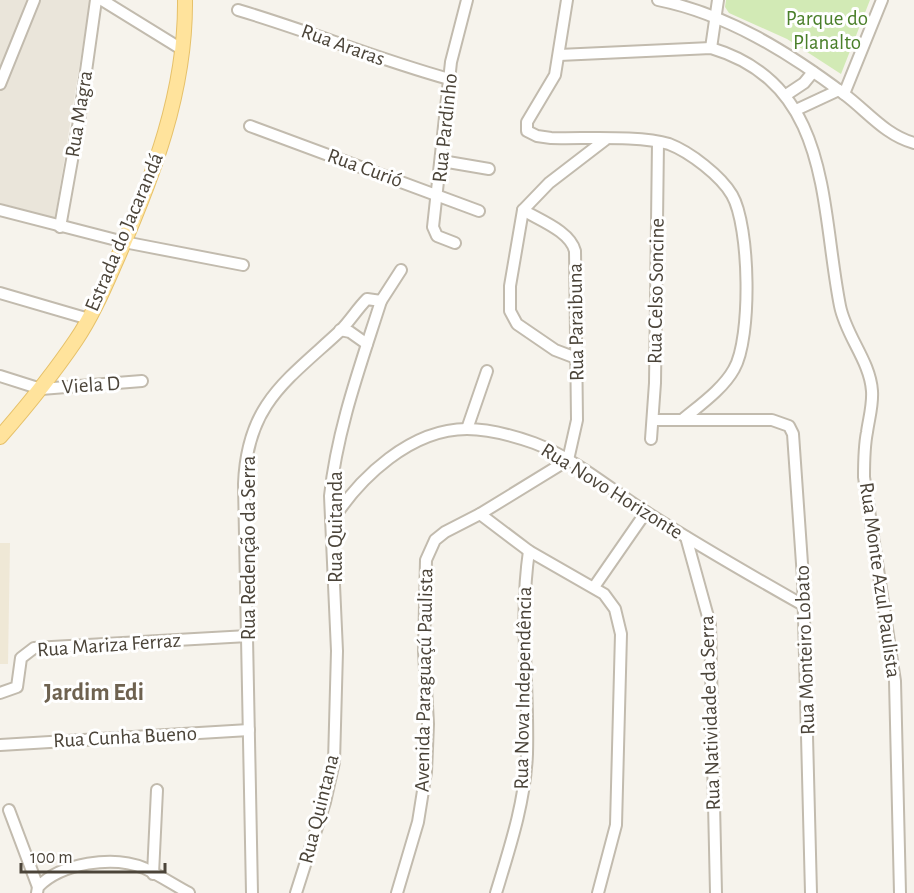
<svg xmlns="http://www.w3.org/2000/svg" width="914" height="893" font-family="'Alegreya Sans',sans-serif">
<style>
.residential{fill:#eae5da}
.education{fill:#efe8d6}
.green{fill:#d2eab5}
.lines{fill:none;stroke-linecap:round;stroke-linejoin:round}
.minor-casing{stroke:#c2bbae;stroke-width:14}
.major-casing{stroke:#e6c16a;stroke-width:16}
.minor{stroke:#fff;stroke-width:10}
.major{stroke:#ffe39c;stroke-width:14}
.labels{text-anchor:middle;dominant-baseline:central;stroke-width:6;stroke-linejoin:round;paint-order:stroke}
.park-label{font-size:21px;fill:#4a7f2a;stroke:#fff}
.street-label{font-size:21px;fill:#4b4439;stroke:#fff}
.quarter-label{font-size:24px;font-weight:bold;fill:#6e6250;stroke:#fff}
</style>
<rect width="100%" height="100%" fill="#f6f3ec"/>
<polygon class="residential" points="0,0 90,0 55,218 0,203"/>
<polygon class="education" points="0,543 10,543 8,664 0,664"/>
<polygon class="green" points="726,0 870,0 841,74 787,39 729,13 725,7"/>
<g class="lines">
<g class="minor-casing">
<g id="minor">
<polyline points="102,0 183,50"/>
<path d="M567,0L555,75L527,122V131L537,136L551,138C583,139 640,135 669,144C690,152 721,176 732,195C750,226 752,338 734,369C723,389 700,405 682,420"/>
<path d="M658,0C727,14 788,52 844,94C867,111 885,135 914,143"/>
<path d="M238,10C309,31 377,59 449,79"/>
<polyline points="711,48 718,0"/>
<path d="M559,55L711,48C832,84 820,205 840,306C846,336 870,361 872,391C873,405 869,418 867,432C864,447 864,462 864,477L895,681L900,893"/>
<polyline points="0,84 34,0"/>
<polyline points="844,94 882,0"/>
<polyline points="786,95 804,83 813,72"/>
<polyline points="796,110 839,90"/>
<polyline points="250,126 479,211"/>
<polyline points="442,161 489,169"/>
<polyline points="0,210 124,242 243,265"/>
<path d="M523,210C539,220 570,231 575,251L577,420L568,460"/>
<polyline points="60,227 79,121 96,0"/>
<polyline points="455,243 437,236 433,227 451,62 467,0"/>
<polyline points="0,293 89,319"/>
<polyline points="340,330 350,332 367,344"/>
<polyline points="576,358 555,350 517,324 510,311 510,286 523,210 549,183 605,140"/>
<polyline points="0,376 41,389 142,381"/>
<polyline points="654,420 772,420 789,426 793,434 803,578 811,893"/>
<polyline points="467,429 487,371"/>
<polyline points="651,439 655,383 658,142"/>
<polyline points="480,514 529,551 604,594 615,609 621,634 616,825 598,893"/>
<path d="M332,521C360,477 411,429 467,429C488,429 514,436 534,443C574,458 610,489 646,512C698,545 750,575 803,605"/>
<polyline points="686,537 710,624 716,893"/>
<polyline points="594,587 646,512"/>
<polyline points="0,693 17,687 21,658 34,648 248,636"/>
<polyline points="0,745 249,730"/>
<polyline points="9,810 38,887"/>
<polyline points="153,874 157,790"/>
<path d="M37,893L38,887C61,863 113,855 144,868C159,875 174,885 189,893"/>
<path d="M252,893L244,484C247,404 286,381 340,331C350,321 357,309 367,299L381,301L401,270"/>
<path d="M296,893L325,802L334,762L337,651L330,496C337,429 361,364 381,301"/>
<polyline points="397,893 418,822 426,772 428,724 424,651 426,560 435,540 445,532 480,514 568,460"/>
<path d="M496,893C510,847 525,802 527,754C529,686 519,619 529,551"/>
</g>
</g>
<g class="major-casing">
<path id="major" d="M0,437C27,406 53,374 76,340C93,315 105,286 117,259C153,177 186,91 185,0"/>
</g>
<use href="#minor" class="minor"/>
<use href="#major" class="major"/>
</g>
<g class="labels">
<g class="park-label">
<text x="827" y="18">Parque do<tspan x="827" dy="24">Planalto</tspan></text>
</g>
<g class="street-label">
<text transform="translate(343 45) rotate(20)">Rua Araras</text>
<text transform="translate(79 114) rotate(-81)">Rua Magra</text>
<text transform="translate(445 128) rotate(-84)">Rua Pardinho</text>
<text transform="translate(365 168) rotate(20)">Rua Curió</text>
<text transform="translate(124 232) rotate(-67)">Estrada do Jacarandá</text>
<text transform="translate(656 291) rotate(-89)">Rua Celso Soncine</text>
<text transform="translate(576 322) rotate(-91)">Rua Paraibuna</text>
<text transform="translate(91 385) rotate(-4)">Viela D</text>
<text transform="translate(612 491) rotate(32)">Rua Novo Horizonte</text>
<text transform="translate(335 527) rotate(-90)">Rua Quitanda</text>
<text transform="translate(248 548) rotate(-90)">Rua Redenção da Serra</text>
<text transform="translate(880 580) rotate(82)">Rua Monte Azul Paulista</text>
<text transform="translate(109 645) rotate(-4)">Rua Mariza Ferraz</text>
<text transform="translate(805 650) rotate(-92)">Rua Monteiro Lobato</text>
<text transform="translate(424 680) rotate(-89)">Avenida Paraguaçú Paulista</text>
<text transform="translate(523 688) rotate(-89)">Rua Nova Independência</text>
<text transform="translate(710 713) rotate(-92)">Rua Natividade da Serra</text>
<text transform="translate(125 737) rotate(-3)">Rua Cunha Bueno</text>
<text transform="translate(319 809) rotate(-76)">Rua Quintana</text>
</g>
<g class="quarter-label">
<text x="94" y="693">Jardim Edi</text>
</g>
</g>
<path d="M21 863v9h144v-9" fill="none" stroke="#4b4439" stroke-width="3"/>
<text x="30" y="863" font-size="18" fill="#4b4439" stroke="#ffffff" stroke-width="4.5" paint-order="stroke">100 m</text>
</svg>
